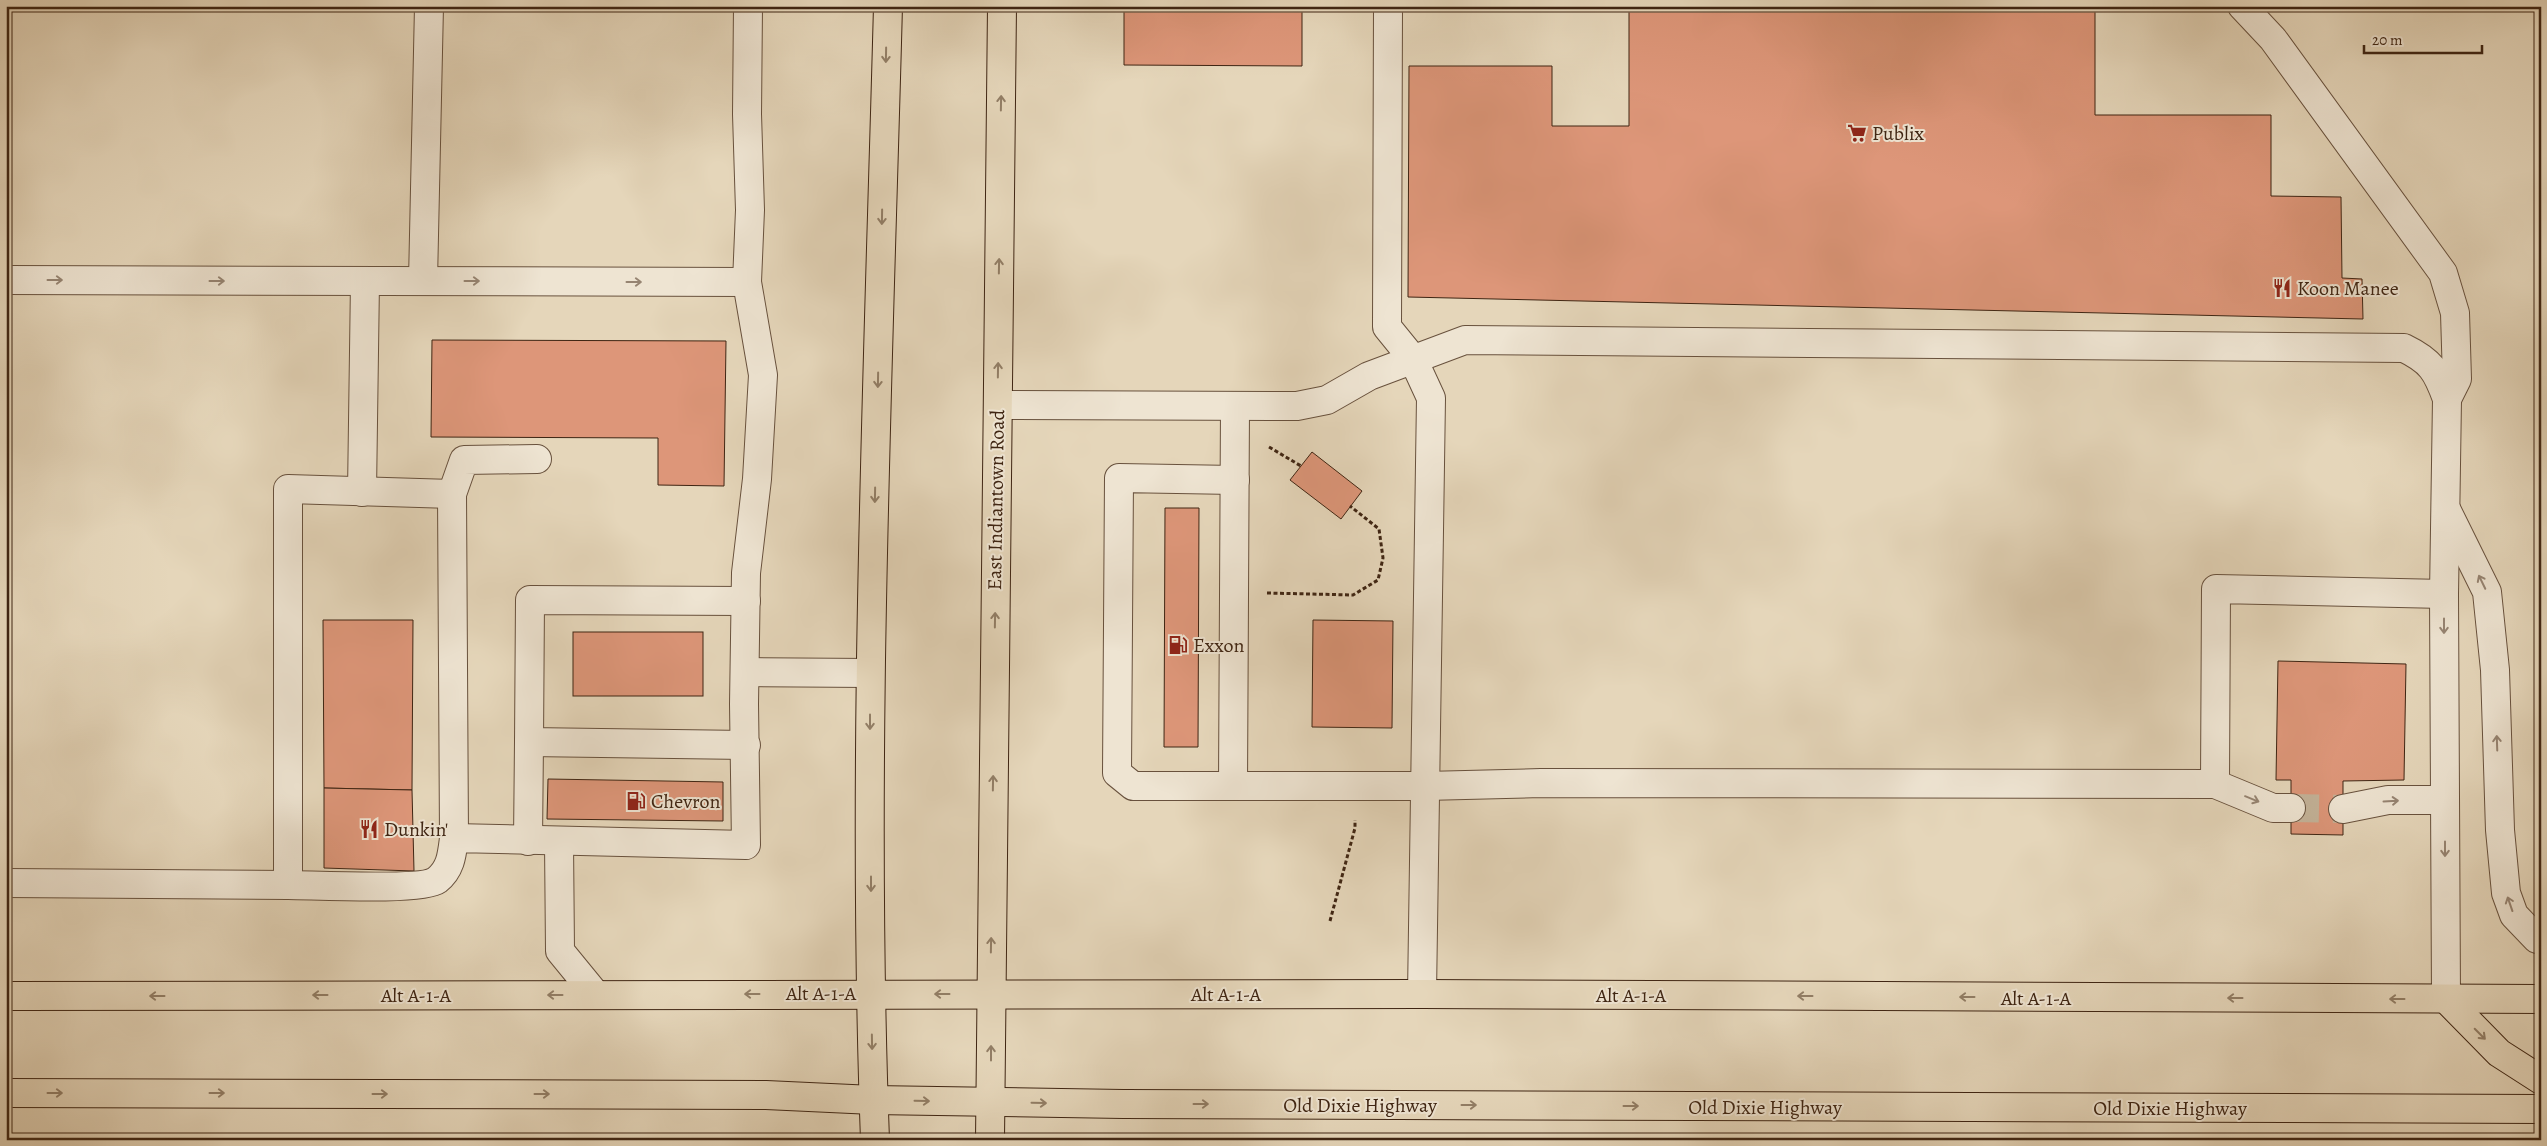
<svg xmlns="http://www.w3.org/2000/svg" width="2547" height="1146" font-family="Alegreya,serif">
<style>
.building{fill:#dd9679;stroke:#3f2513}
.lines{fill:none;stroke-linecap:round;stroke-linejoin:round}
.minor-tunnel{stroke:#c4b399;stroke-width:28;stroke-dasharray:28 14;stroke-linecap:butt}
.minor-casing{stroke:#68513d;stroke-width:30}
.major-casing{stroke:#3f2513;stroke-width:30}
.path{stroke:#3f2513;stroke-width:3;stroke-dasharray:4 2.5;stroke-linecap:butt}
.minor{stroke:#eee4d2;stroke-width:28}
.major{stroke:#e5d6ba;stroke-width:28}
.oneway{stroke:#927e66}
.oneway2{stroke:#968472}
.labels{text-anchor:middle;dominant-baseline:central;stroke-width:4;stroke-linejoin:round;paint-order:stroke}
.poi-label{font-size:20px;fill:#3f2513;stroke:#eee4d2;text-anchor:start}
.street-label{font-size:20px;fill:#3f2513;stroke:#eee4d2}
</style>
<rect width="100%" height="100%" fill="#e5d6ba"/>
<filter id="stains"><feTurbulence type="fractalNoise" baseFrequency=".004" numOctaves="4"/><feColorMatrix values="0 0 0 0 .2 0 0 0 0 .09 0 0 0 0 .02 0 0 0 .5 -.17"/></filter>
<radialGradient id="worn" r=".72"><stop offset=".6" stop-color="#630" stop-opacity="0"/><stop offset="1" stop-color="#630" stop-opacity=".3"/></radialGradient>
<g class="building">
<polygon points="1124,6 1302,6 1302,66 1124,65"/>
<polygon points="1629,6 2095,6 2095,115 2271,115 2271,196 2341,197 2342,278 2362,279 2363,319 1408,297 1409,66 1552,66 1552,126 1629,126"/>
<polygon points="432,340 726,341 724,486 658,485 658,438 431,437"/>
<polygon points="1312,452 1362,491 1341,519 1290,480"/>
<polygon points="1165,508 1199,508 1198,747 1164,747"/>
<polygon points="323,620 413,620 412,790 324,788"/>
<polygon points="1313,620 1393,621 1392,728 1312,727"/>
<rect x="573" y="632" width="130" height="64"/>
<polygon points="2278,661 2406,664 2404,780 2343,781 2343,835 2291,834 2291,780 2276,780"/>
<polygon points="548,779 723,782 723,821 547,819"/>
<polygon points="324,788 412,790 414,871 324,868"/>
</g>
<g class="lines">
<polyline class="minor-tunnel" points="2291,808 2343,809"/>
<g class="minor-casing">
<g id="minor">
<polyline points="1388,6 1387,327 1413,359 1431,398 1422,994"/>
<polyline points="2242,6 2273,39 2443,273 2455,313 2457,379 2447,399"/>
<polyline points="6,280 747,282"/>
<polyline points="423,281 429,6"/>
<path d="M998,405L1297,406L1327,400L1369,376L1465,340L2404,348C2431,361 2437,371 2447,399L2444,594L2446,999"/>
<polyline points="1235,480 1119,478 1117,773 1133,786 1425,786 1541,783 2215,784 2216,589 2444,594"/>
<polyline points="362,492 365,281"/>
<polyline points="2447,511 2487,592 2495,670 2500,830 2506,893 2514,915 2537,939 2541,940"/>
<polyline points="745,672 870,673"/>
<polyline points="746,745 529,742 530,600 746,601"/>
<polyline points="2215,784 2273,808 2291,808"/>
<polyline points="1233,786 1235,407"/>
<polyline points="2343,809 2388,800 2445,800"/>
<polyline points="454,838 452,494 464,460 537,459"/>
<polyline points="528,841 529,742"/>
<polyline points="559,842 560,951 596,995"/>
<polyline points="6,883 288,885 288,489 452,494"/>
<path d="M288,885C313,885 422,891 437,880C451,869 452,854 454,838L746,845L744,704L746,573L757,479L763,375L747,282L750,210L747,114L748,6"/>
</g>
</g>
<g class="major-casing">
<g id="major">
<polyline points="6,996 1422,994 2541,999"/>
<polyline points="2446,999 2499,1053 2541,1080"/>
<polyline points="6,1093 766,1095 873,1100 1123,1104 2541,1109"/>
<path d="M875,1140C861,762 878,384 888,6"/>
<polyline points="990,1140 1002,6"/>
</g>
</g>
<g class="path">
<polyline points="1269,447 1301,466"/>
<polyline points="1267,593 1353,595 1378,580 1383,558 1379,529 1350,506"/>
<polyline points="1330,921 1355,828 1355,820"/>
</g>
<use href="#minor" class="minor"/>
<use href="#major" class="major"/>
</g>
<defs><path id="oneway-shaft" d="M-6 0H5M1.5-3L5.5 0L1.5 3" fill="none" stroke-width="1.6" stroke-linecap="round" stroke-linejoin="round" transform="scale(1.25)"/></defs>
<g class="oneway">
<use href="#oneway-shaft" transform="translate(886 55) rotate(91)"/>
<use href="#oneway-shaft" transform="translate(1001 103) rotate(-89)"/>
<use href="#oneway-shaft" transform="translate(882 217) rotate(91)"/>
<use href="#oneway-shaft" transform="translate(999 266) rotate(-89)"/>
<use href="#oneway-shaft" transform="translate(998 370) rotate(-89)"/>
<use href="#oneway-shaft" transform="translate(878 380) rotate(91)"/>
<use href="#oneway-shaft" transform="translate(875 495) rotate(91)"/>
<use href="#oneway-shaft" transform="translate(995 620) rotate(-89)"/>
<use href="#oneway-shaft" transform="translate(870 722) rotate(90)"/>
<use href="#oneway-shaft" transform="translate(993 783) rotate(-89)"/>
<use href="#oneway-shaft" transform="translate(871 884) rotate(90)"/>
<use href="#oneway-shaft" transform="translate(991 945) rotate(-89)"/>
<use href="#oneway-shaft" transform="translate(752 994) rotate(180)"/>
<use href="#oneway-shaft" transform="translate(942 994) rotate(-180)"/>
<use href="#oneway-shaft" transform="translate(320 995) rotate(180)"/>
<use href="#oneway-shaft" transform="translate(555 995) rotate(180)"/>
<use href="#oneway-shaft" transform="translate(157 996) rotate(180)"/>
<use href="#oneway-shaft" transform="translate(1805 996) rotate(-180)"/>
<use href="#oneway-shaft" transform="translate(1967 997) rotate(-180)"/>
<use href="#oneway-shaft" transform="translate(2235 998) rotate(-180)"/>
<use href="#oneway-shaft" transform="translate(2397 999) rotate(-180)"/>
<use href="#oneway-shaft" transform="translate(2480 1034) rotate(45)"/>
<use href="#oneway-shaft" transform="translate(872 1042) rotate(89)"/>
<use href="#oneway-shaft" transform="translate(991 1053) rotate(-90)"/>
<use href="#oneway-shaft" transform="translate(55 1093)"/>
<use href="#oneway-shaft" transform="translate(217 1093)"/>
<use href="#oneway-shaft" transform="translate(380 1094)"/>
<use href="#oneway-shaft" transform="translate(542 1094)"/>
<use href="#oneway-shaft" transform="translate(922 1101) rotate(1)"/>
<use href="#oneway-shaft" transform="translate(1039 1103) rotate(1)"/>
<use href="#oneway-shaft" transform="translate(1201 1104)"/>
<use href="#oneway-shaft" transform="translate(1469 1105)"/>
<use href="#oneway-shaft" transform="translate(1631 1106)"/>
</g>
<g class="oneway2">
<use href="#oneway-shaft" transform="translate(55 280)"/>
<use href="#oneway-shaft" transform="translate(217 281)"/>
<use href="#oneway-shaft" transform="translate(472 281)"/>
<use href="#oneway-shaft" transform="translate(634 282)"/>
<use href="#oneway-shaft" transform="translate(2482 582) rotate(-116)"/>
<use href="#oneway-shaft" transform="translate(2444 626) rotate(90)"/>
<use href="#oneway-shaft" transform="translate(2497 743) rotate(-92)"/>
<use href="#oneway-shaft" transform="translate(2252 799) rotate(22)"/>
<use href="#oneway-shaft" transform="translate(2391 801) rotate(-3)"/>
<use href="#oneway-shaft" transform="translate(2445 849) rotate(90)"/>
<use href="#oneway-shaft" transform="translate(2510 904) rotate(-109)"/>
</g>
<defs>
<g id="supermarket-bare" transform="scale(1.5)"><path d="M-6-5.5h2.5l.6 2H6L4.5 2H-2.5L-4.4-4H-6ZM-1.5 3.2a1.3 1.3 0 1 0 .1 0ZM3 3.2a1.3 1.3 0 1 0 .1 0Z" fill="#8f2418" stroke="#eee4d2" stroke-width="2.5" paint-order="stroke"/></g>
<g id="restaurant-bare" transform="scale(1.5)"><path d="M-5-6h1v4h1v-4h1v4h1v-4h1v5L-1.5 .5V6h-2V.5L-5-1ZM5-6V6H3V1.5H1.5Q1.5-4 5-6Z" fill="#8f2418" stroke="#eee4d2" stroke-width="2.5" paint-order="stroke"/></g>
<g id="fuel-bare" transform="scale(1.5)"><path d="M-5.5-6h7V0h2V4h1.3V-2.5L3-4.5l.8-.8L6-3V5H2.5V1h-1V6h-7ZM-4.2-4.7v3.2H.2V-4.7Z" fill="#8f2418" stroke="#eee4d2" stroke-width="2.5" paint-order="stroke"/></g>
</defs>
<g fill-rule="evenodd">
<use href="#supermarket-bare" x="1857" y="133"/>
<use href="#restaurant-bare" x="2282" y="288"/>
<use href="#fuel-bare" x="1178" y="645"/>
<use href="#fuel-bare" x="636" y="801"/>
<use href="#restaurant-bare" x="369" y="829"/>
</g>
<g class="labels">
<g class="poi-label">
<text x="1872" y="133">Publix</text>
<text x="2297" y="288">Koon Manee</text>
<text x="1193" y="645">Exxon</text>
<text x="651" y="801">Chevron</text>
<text x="384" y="829">Dunkin'</text>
</g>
<g class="street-label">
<text transform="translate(996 500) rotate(-89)">East Indiantown Road</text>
<text x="821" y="993">Alt A-1-A</text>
<text x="1226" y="994">Alt A-1-A</text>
<text x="416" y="995">Alt A-1-A</text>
<text x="1631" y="995">Alt A-1-A</text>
<text x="2036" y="998">Alt A-1-A</text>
<text x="1360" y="1105">Old Dixie Highway</text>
<text x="1765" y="1107">Old Dixie Highway</text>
<text x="2170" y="1108">Old Dixie Highway</text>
</g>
</g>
<rect width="2547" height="1146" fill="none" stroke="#e5d6ba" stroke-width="25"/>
<rect x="8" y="8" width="2532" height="1131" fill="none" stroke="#3f2513" stroke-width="2.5"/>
<rect x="12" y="12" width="2522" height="1121" fill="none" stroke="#3f2513"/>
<path d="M2364 45v8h118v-8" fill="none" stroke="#3f2513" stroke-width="2.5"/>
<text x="2372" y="45" font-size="15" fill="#3f2513" stroke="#eee4d2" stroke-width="4" paint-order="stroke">20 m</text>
<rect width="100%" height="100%" filter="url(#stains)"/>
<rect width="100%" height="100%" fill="url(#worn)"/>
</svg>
